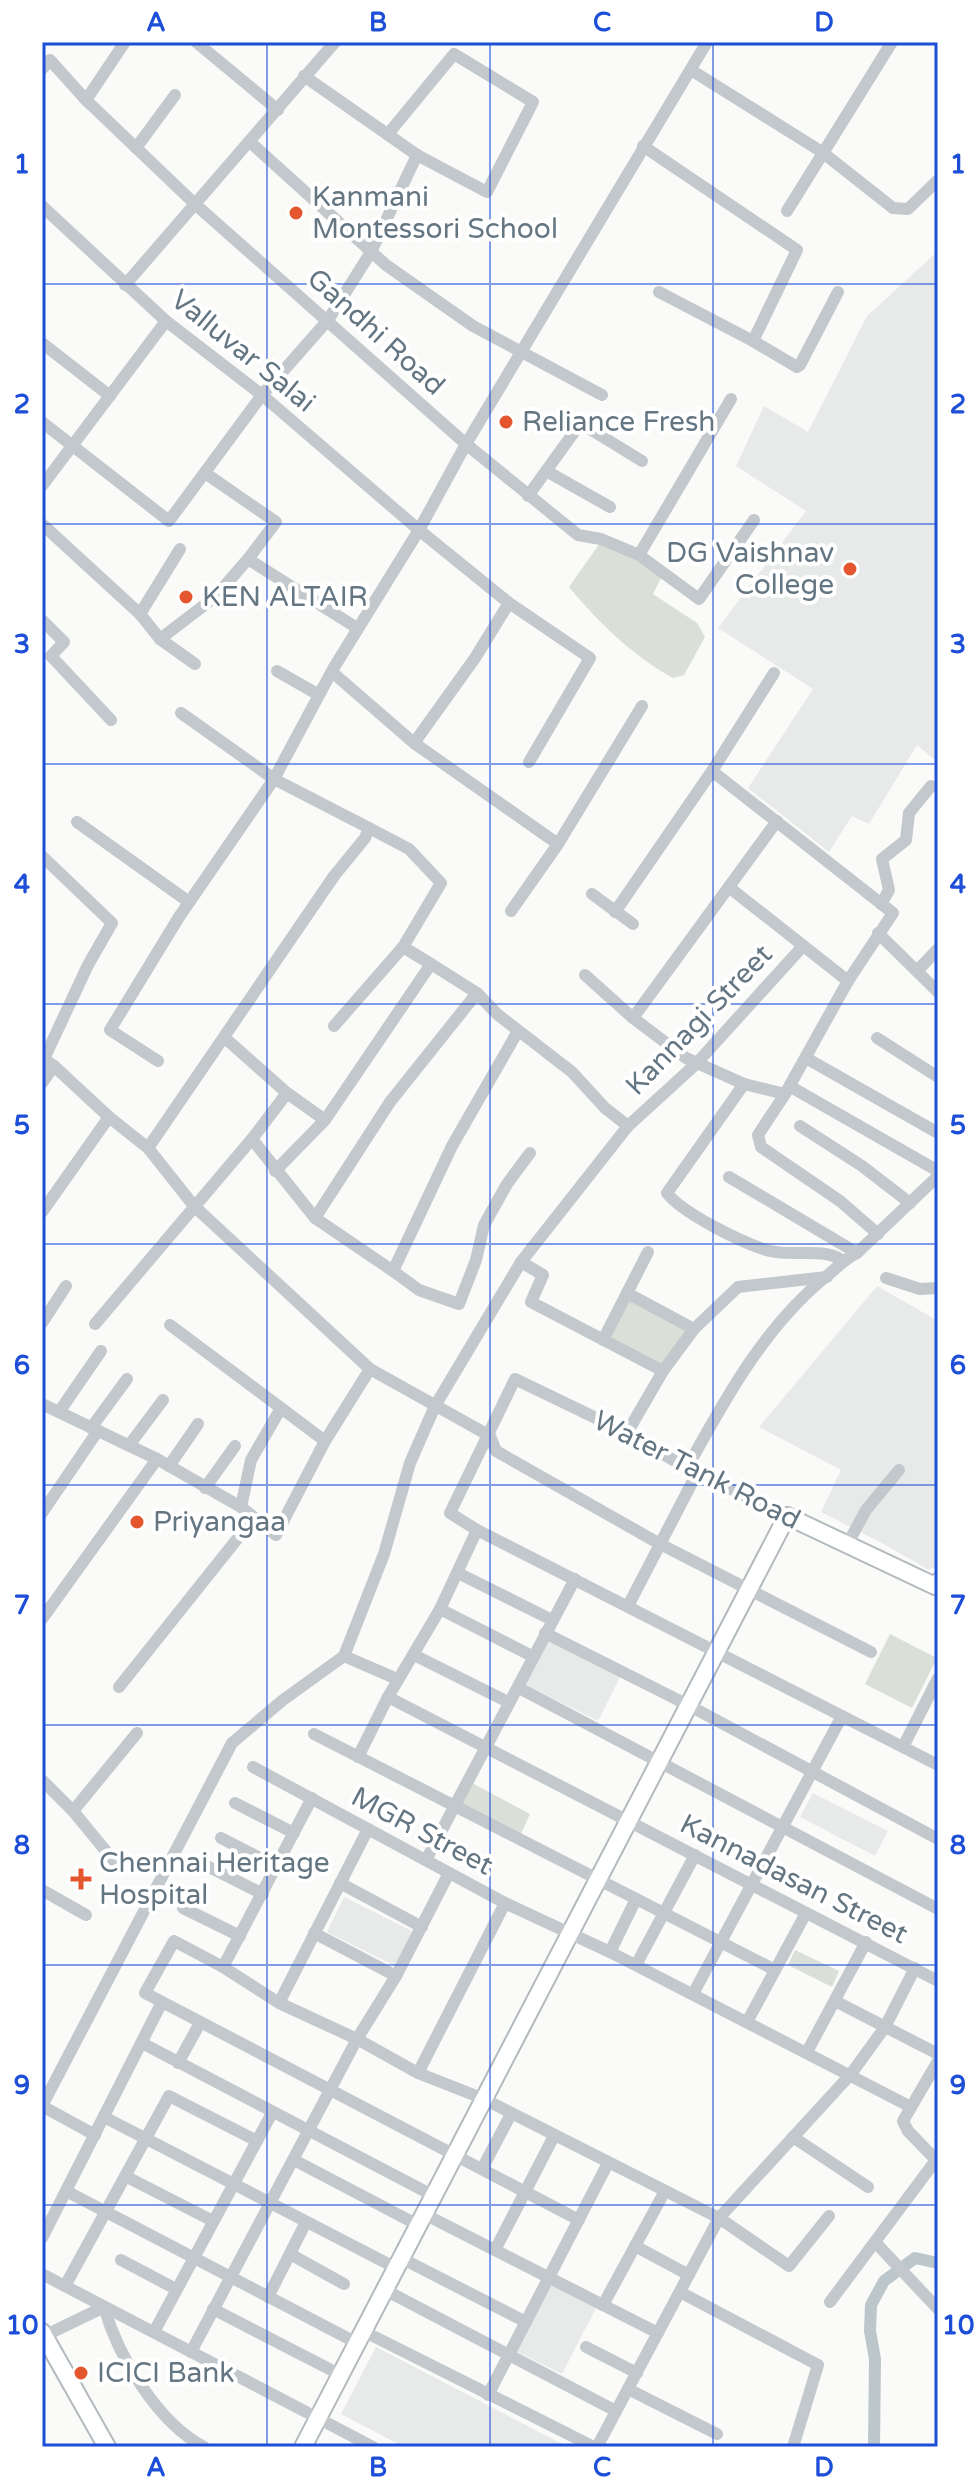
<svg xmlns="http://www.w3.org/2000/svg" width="980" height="2489" font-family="'Varela Round',sans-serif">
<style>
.built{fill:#e8e9e9}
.green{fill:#dadfd7}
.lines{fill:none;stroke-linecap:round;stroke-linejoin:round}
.canal{stroke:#bbc7cb;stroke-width:12}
.secondary-casing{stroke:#b3babf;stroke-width:20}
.street{stroke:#c3c8cc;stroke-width:12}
.secondary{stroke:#fff;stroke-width:16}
.grid{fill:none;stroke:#1d4ed8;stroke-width:2;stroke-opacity:0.55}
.poi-dot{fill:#e4572e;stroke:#fff;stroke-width:3}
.labels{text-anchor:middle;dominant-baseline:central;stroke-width:8;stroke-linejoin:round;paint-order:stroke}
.poi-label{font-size:28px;fill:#657683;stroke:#fff;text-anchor:start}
.street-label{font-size:28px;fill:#657683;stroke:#fff}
.neatline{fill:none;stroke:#1d4ed8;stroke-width:3}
.grid-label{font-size:26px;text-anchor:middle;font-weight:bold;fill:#1d4ed8}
</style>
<rect width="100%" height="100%" fill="#fafaf8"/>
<g class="built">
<polygon points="938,251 938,763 917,745 869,824 852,816 829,852 748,788 813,689 718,628 806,511 736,466 764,406 808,432 867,316"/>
<polygon points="877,1286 938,1321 938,1565 929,1570 880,1542 821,1512 841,1470 759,1427"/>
<polygon points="549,1638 621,1675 598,1721 524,1684"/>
<polygon points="813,1793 888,1831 875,1856 800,1817"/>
<polygon points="344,1897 412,1931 395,1966 327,1932"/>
<polygon points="550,2281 597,2306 562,2374 514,2350"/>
<polygon points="376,2347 568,2447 404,2447 341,2414"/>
</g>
<g class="green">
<path d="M600,543L637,557L661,578L653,594L697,623L705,637L684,675L673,678C633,656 598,622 569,587Z"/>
<polygon points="629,1294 689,1329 660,1368 605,1338"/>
<polygon points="890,1634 937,1658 912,1708 865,1684"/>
<polygon points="470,1782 530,1814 520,1836 460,1804"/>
<polygon points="795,1950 839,1971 832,1987 788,1965"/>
</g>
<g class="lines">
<polyline class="canal" points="874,2447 875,2359 870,2331 871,2305 884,2281 915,2258 938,2263"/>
<g class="secondary-casing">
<g id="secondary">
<polyline points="42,2332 107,2447"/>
<polyline points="303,2447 787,1516 935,1586 938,1582"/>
</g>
</g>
<g class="street">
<polyline points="196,42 278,110"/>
<polyline points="42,69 50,60 86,100 196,205 466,444 578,535 601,539 639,555 699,599 754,520"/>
<polyline points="691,70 822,152 893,208 908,209 938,180"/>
<polyline points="304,76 417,155 487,192 533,102 454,54 388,134"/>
<polyline points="86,100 125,42"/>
<polyline points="250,142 386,265 473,326 602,395"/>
<polyline points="643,146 797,250 753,341"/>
<polyline points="136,148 175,95"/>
<polyline points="42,206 166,321 262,395 419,530 509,603 475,658 414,743"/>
<polyline points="787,211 892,42"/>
<polyline points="125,285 335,42"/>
<polyline points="659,292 753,341 797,367 800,365 838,292"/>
<polyline points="42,343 110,396"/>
<polyline points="42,422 169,521 262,395 328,320 371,252 417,155"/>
<polyline points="548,472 610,507"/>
<polyline points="205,473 276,522 248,559 357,628"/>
<polyline points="42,486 166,321"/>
<polyline points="528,496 577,428 585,426 642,461"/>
<polyline points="42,524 140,614 160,639 195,664"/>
<polyline points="639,555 731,399"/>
<polyline points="509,603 590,658 529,762"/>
<polyline points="140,614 180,549"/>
<polyline points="42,620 64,642 51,656 111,720"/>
<polyline points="160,639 215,597 248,559"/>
<polyline points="277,671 319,695"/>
<polyline points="332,672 414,743 558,844"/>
<path d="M712,771L893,913L848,981L785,1094L744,1084L667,1193C682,1213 744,1244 770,1251C796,1257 820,1247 842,1260"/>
<polyline points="77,822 189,902"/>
<polyline points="369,828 409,849 441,883 403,947 431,964"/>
<polyline points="42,856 112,923 88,965 44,1059"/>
<polyline points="730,888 848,981"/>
<polyline points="592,894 633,924"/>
<polyline points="881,904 889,890 882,859 906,840 909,813 931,786"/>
<polyline points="511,911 558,844 642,706"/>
<polyline points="615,912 712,771 774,673"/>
<polyline points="878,933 938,992"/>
<polyline points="917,971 938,949"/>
<polyline points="585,975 633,1018"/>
<polyline points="334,1026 403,947"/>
<polyline points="225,1038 287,1093 325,1120"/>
<polyline points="877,1038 938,1077"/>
<polyline points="42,1057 54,1066 109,1117 148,1148 194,1206 370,1369 490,1436"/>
<polyline points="806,1058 938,1133"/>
<polyline points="158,1061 110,1030 179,917 274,779 333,669 419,530 466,444 707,42"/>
<polyline points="42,1083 54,1066"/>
<polyline points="744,1084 686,1058 633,1018 777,821"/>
<polyline points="791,1087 938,1171"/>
<polyline points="785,1094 758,1135 761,1147 840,1201 878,1234"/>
<polyline points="800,1126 862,1166 910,1203"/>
<polyline points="252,1139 315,1218 393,1271 452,1146 518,1031"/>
<polyline points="148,1148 334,876 365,838 369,828 274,779 181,713"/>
<polyline points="275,1171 325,1120 431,964 477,993 497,1014 572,1072 605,1108 628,1126"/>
<polyline points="729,1177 857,1253"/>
<polyline points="42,1212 109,1117"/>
<polyline points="315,1218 390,1102 477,993"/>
<polyline points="521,1262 543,1275 531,1302 663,1371"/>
<polyline points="393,1271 419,1290 459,1304 476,1260 484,1225 507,1184 530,1153"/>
<polyline points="886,1278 920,1289 938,1288"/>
<polyline points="627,1293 694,1329"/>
<polyline points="42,1323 66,1286"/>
<polyline points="95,1324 252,1139 287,1093"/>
<polyline points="170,1325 325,1441"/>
<polyline points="603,1340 648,1252"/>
<polyline points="42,1404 157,1459 241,1507 276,1535 325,1441 370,1369"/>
<polyline points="59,1412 101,1351"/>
<polyline points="91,1428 127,1379"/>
<polyline points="627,1433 663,1371 694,1329 738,1287 827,1277"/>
<polyline points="490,1436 496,1451 660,1544 871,1652"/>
<polyline points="130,1444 163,1400"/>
<polyline points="169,1466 198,1424"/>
<path d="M687,1468C724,1401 763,1329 823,1279C835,1270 843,1260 857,1253L938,1176"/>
<polyline points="205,1488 235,1446"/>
<polyline points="241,1507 251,1460 281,1408"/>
<polyline points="42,1513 97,1432"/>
<polyline points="787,1516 687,1468 627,1433 515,1379 450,1513 477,1530 938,1765"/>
<polyline points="477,1530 440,1609 388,1697 938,1981"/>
<polyline points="847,1545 866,1510 899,1470"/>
<polyline points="458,1573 552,1620"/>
<polyline points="628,1606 697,1473"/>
<polyline points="440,1609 534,1657"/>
<polyline points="42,1619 157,1459"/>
<polyline points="545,1633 688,1705 938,1839"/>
<polyline points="414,1655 508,1702"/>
<polyline points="344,1656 397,1679"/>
<polyline points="119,1687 254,1518"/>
<polyline points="519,1688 938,1909"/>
<polyline points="314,1734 775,1970"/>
<polyline points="903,1747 938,1678"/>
<polyline points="358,1757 388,1697"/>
<polyline points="253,1767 505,1903 610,1952 911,2107"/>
<polyline points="42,1780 73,1811 119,1867"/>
<polyline points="235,1803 294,1833"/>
<polyline points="73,1811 137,1733"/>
<polyline points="221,1838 277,1867"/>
<polyline points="426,1860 575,1579"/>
<polyline points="203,1864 263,1894"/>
<polyline points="340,1883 422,1927"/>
<polyline points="42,1890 86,1915"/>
<polyline points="183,1908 240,1936"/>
<polyline points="314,1933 396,1976"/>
<polyline points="610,1952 636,1899"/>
<polyline points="636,1965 695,1855"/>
<polyline points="223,1967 312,1798"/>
<polyline points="693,1994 842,1716"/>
<polyline points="835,2001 938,2054"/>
<polyline points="279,2003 368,1829"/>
<polyline points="747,2022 806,1913"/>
<polyline points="142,2043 434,2196"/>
<polyline points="807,2052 866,1942"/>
<polyline points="938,2061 903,2121 908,2131 938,2162"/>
<polyline points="178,2063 200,2023"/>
<polyline points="418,2073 505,1903"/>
<polyline points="104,2117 396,2268"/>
<polyline points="95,2135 42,2106 232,1743 283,1700 344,1656 384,1554 410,1463 435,1406 521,1262 628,1126 696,1064 803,946"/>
<polyline points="793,2137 868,2187"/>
<polyline points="294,2160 418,2225"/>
<polyline points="482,2169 511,2114"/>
<polyline points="125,2176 213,2221"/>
<polyline points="66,2191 357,2343"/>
<polyline points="424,2214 658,2333"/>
<polyline points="579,2220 145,1993 174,1941 223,1967 279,2003 357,2039 418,2073 484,2099 719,2218 789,2266 829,2216"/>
<polyline points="42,2238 162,2002"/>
<polyline points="875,2242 938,2309"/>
<polyline points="635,2246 689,2275"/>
<polyline points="495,2250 554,2136"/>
<polyline points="290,2254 344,2284"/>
<polyline points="401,2258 526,2322"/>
<polyline points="121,2260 176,2289"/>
<polyline points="42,2274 373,2447"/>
<polyline points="65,2286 169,2096 257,2141"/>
<polyline points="385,2290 616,2411"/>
<polyline points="680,2292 818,2365 793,2447"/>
<polyline points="268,2297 306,2222"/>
<polyline points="830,2302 936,2160"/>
<polyline points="603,2305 665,2191"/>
<polyline points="213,2309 341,2375"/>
<polyline points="363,2331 594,2447"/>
<polyline points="154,2332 272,2113"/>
<path d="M44,2336L104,2307C118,2356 157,2422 204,2447"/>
<polyline points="586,2347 637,2373"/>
<polyline points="191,2352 357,2039 396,1976 449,1873"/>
<polyline points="628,2389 717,2434"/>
<polyline points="488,2395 608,2163"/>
<polyline points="597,2447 719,2218 851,2074 885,2027 915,1968"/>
</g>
<use href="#secondary" class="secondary"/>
</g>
<path class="grid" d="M267,42V2447M490,42V2447M713,42V2447M42,284H938M42,524H938M42,764H938M42,1004H938M42,1244H938M42,1485H938M42,1725H938M42,1965H938M42,2205H938"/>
<g class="poi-dot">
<circle cx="296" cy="213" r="8"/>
<circle cx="506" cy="422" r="8"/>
<circle cx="850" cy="569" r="8"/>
<circle cx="186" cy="597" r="8"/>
<circle cx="137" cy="1522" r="8"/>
<path d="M77 1867h8v8h8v8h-8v8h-8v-8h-8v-8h8z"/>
<circle cx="81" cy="2373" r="8"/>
</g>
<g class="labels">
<g class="poi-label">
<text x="312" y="197">Kanmani<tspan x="312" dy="32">Montessori School</tspan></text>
<text x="522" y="422">Reliance Fresh</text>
<text x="834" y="553" text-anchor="end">DG Vaishnav<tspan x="834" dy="32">College</tspan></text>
<text x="202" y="597">KEN ALTAIR</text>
<text x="153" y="1522">Priyangaa</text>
<text x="99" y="1863">Chennai Heritage<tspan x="99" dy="32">Hospital</tspan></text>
<text x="97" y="2373">ICICI Bank</text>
</g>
<g class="street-label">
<text transform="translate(376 332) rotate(42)">Gandhi Road</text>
<text transform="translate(243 351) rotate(39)">Valluvar Salai</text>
<text transform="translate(699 1020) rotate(-46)">Kannagi Street</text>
<text transform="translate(697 1470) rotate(27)">Water Tank Road</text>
<text transform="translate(422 1831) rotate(28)">MGR Street</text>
<text transform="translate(794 1879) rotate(27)">Kannadasan Street</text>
</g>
</g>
<rect width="980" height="2489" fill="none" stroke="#ffffff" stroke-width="88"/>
<rect x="44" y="44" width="892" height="2401" class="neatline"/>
<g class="grid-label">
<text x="156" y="31">A</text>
<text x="378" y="31">B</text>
<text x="602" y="31">C</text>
<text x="824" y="31">D</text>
<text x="22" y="173">1</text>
<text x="958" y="173">1</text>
<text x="22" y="413">2</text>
<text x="958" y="413">2</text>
<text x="22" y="653">3</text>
<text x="958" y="653">3</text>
<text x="22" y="893">4</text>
<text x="958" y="893">4</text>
<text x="22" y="1134">5</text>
<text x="958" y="1134">5</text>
<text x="22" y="1374">6</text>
<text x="958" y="1374">6</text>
<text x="22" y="1614">7</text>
<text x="958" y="1614">7</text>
<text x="22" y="1854">8</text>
<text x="958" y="1854">8</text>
<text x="22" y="2094">9</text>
<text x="958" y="2094">9</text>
<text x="22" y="2334">10</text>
<text x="958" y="2334">10</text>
<text x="156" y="2476">A</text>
<text x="378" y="2476">B</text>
<text x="602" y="2476">C</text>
<text x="824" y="2476">D</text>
</g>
</svg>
